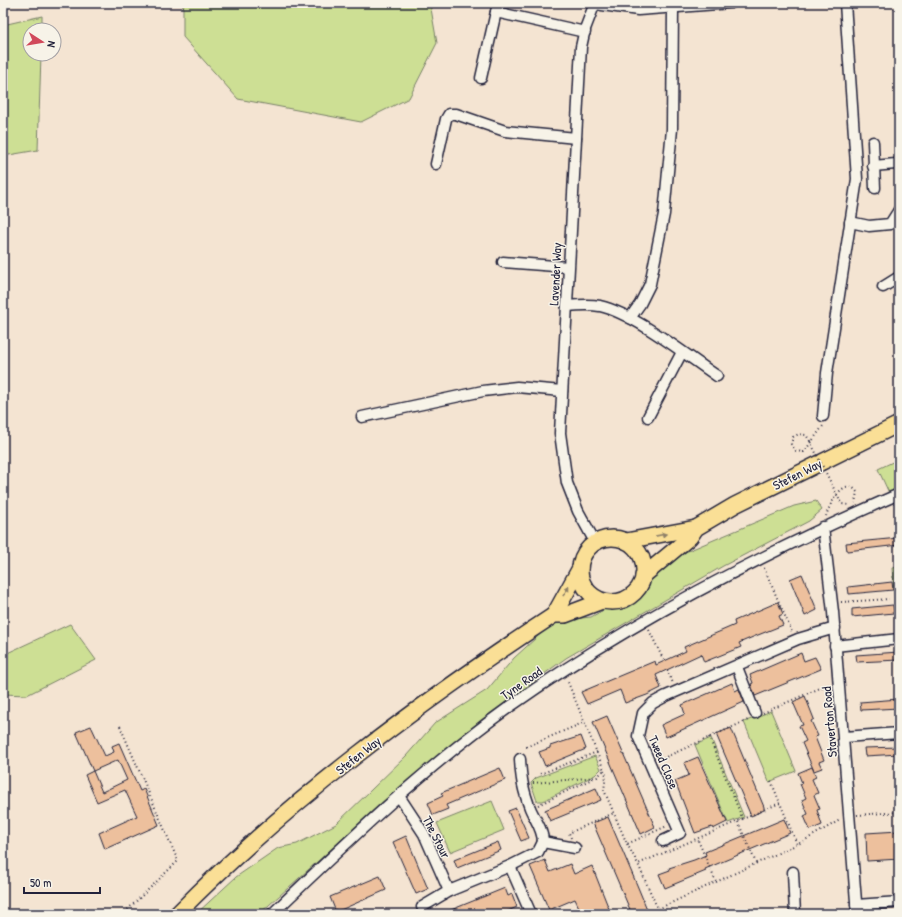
<svg xmlns="http://www.w3.org/2000/svg" width="902" height="917" font-family="'Patrick Hand',sans-serif">
<style>
.green{fill:#cddf94;stroke:#788068}
.building{fill:#edc09d;stroke:#22223b;fill-rule:evenodd}
.lines{fill:none;stroke-linecap:round;stroke-linejoin:round}
.minor-casing{stroke:#22223b;stroke-width:13}
.highway-casing{stroke:#22223b;stroke-width:18}
.path{stroke:#22223b;stroke-width:2;stroke-dasharray:1 3;stroke-linecap:butt}
.minor{stroke:#f7f3e8;stroke-width:10}
.highway{stroke:#fadf96;stroke-width:15}
.path-bridge{stroke:#22223b;stroke-width:2;stroke-dasharray:1 3;stroke-linecap:butt}
.oneway{fill:#8e8068}
.labels{text-anchor:middle;dominant-baseline:central;stroke-width:3;stroke-linejoin:round;paint-order:stroke}
.street-label{font-size:13px;fill:#22223b;stroke:#f7f3e8}
</style>
<rect width="100%" height="100%" fill="#f4e4d2"/>
<filter id="ink" filterUnits="userSpaceOnUse"><feTurbulence type="fractalNoise" baseFrequency=".025" numOctaves="2"/><feDisplacementMap in="SourceGraphic" scale="8" xChannelSelector="R" yChannelSelector="G"/><feConvolveMatrix kernelMatrix="1 2 1 2 8 2 1 2 1" color-interpolation-filters="sRGB"/></filter>
<g filter="url(#ink)">
<g class="green">
<polygon points="183,3 430,3 437,43 409,98 361,122 238,99 183,37"/>
<polygon points="42,16 42,30 30,30 30,54 41,54 38,150 3,156 3,25"/>
<polygon points="899,459 899,488 889,493 878,469"/>
<polygon points="816,501 822,510 809,521 723,566 566,658 481,720 405,783 259,914 196,914 236,877 278,848 297,844 336,824 406,756 435,723 487,690 514,658 548,627 562,620 591,617 640,590 650,567 794,506"/>
<polygon points="899,567 899,615 896,615 892,568"/>
<polygon points="70,624 96,660 27,695 3,694 3,655"/>
<polygon points="771,711 796,771 769,782 744,722"/>
<polygon points="711,738 744,817 728,823 695,745"/>
<polygon points="595,756 601,769 595,775 543,801 537,801 531,783 536,778"/>
<polygon points="492,801 504,830 450,852 437,823"/>
</g>
<g class="building">
<polygon points="899,538 899,545 847,551 846,543"/>
<polygon points="802,574 817,610 805,616 790,579"/>
<polygon points="892,582 893,590 849,594 848,587"/>
<polygon points="778,602 783,614 779,616 783,625 753,637 739,643 741,647 704,662 701,654 656,675 661,688 647,695 625,703 620,690 587,704 581,692 655,661 656,665 686,651 684,647 735,625 734,621"/>
<polygon points="893,605 894,613 852,617 852,609"/>
<polygon points="899,652 899,660 857,662 856,655"/>
<polygon points="801,653 804,661 815,657 821,669 755,696 751,684 753,683 750,675"/>
<polygon points="732,683 735,691 739,689 744,702 666,737 661,725 685,714 682,705"/>
<polygon points="805,696 814,719 811,721 818,736 815,737 824,760 819,762 822,768 814,771 802,743 806,741 799,726 803,725 793,702"/>
<polygon points="899,699 899,708 861,710 860,702"/>
<polygon points="607,716 655,827 641,834 593,722"/>
<path d="M91,726L105,756L114,752L112,746L119,743L140,791L144,789L159,825L105,849L99,833L137,816L125,790L97,802L85,775L93,771L76,732ZM118,760L127,780L102,792L93,771Z"/>
<polygon points="731,728 764,807 764,810 751,816 716,734"/>
<polygon points="581,736 586,749 545,766 539,752 550,748 550,746"/>
<polygon points="899,747 899,754 865,756 864,748"/>
<polygon points="698,757 727,822 713,829 712,827 695,833 675,781 689,775 684,763"/>
<polygon points="812,767 816,777 812,779 818,793 814,795 820,809 817,810 822,825 810,830 804,816 808,814 802,800 806,798 800,784 802,783 798,773"/>
<polygon points="500,768 505,780 446,805 448,809 433,815 428,803 443,796 441,793"/>
<polygon points="596,788 601,800 550,821 545,810"/>
<polygon points="516,808 529,838 521,841 508,811"/>
<polygon points="608,817 637,885 649,914 632,914 628,905 593,823"/>
<polygon points="784,819 790,833 705,869 706,871 665,888 659,874 670,870 669,868 694,860 706,855 705,852"/>
<polygon points="899,831 899,859 867,861 866,833"/>
<polygon points="406,836 428,889 416,894 393,842"/>
<polygon points="498,842 501,850 457,868 454,860"/>
<polygon points="545,860 550,872 570,864 574,874 592,866 611,914 582,914 575,899 549,910 530,866"/>
<polygon points="380,876 386,890 336,912 330,897"/>
<polygon points="505,888 508,896 512,894 517,907 501,914 441,914"/>
</g>
<g class="lines">
<g class="minor-casing">
<g id="minor">
<polyline points="595,3 585,29 581,47 560,433 567,483 578,511 595,542"/>
<polyline points="595,4 638,10 731,3"/>
<polyline points="496,12 585,32"/>
<polyline points="481,78 498,3"/>
<polyline points="873,142 875,188"/>
<polyline points="436,164 446,119 449,114 456,114 505,131 576,138"/>
<polyline points="873,166 896,164 899,162"/>
<polyline points="850,222 869,226 890,224 899,210"/>
<polyline points="503,262 568,267"/>
<polyline points="883,287 899,277"/>
<path d="M567,306C578,305 589,304 600,306C635,314 686,355 717,376"/>
<polyline points="630,318 640,304 650,284 664,214 672,129 673,8"/>
<polyline points="823,416 827,373 857,179 845,3"/>
<polyline points="362,417 483,391 517,387 562,391"/>
<polyline points="648,417 682,352"/>
<polyline points="823,527 833,612 857,914"/>
<polyline points="835,646 899,639"/>
<polyline points="737,667 755,713"/>
<polyline points="844,737 899,733"/>
<path d="M520,759C521,778 523,790 530,808C535,820 543,829 543,842"/>
<polyline points="399,796 424,834 449,891"/>
<polyline points="663,841 680,833 638,736 643,713 653,703 666,696 798,639 835,628"/>
<polyline points="510,866 531,914"/>
<polyline points="793,872 795,914"/>
<polyline points="856,905 899,902"/>
<polyline points="422,907 449,891 510,866 538,852 543,842 575,848"/>
<path d="M272,914C347,842 423,769 508,708C626,624 766,552 899,494"/>
</g>
</g>
<g class="highway-casing">
<g id="highway">
<circle cx="612" cy="570" r="32"/>
<polyline points="626,541 696,528"/>
<polyline points="643,576 690,537 696,528 735,505 899,424"/>
<polyline points="554,615 580,568"/>
<path d="M177,914C289,800 420,703 554,615H565L602,601"/>
</g>
</g>
<g class="path">
<polyline points="810,441 806,435 799,434 793,437 791,444 796,451 804,452 823,426"/>
<polyline points="840,501 842,504 849,505"/>
<path d="M826,516C829,506 844,474 857,492L855,503"/>
<polyline points="764,568 792,632"/>
<polyline points="841,602 889,599"/>
<polyline points="649,630 664,661"/>
<polyline points="667,670 673,683"/>
<polyline points="763,713 829,684"/>
<polyline points="120,726 178,861 123,914"/>
<polyline points="709,737 743,820"/>
<polyline points="526,747 585,722"/>
<polyline points="659,760 748,720"/>
<polyline points="604,770 606,775 604,790 627,844 667,826"/>
<polyline points="540,774 597,752"/>
<polyline points="771,781 780,803"/>
<polyline points="533,783 597,777 604,770 567,680"/>
<polyline points="538,805 594,778"/>
<polyline points="857,815 899,812"/>
<polyline points="738,822 756,863"/>
<polyline points="571,838 569,833 614,813"/>
<polyline points="627,844 638,864"/>
<polyline points="716,882 800,843 840,820"/>
<polyline points="658,909 716,882 697,838"/>
<polyline points="660,914 638,864 780,803 797,844"/>
</g>
<use href="#minor" class="minor"/>
<use href="#highway" class="highway"/>
<polyline class="path-bridge" points="810,441 840,501"/>
</g>
<defs><path id="oneway-solid" d="M-6-.8H1V-3.2L6.5 0L1 3.2V.8H-6Z"/></defs>
<g class="oneway">
<use href="#oneway-solid" transform="translate(661 535) rotate(-11)"/>
<use href="#oneway-solid" transform="translate(566 591) rotate(-59)"/>
</g>
</g>
<g class="labels">
<g class="street-label">
<text transform="translate(555 274) rotate(-87)">Lavender Way</text>
<text transform="translate(797 474) rotate(-27)">Stefen Way</text>
<text transform="translate(521 683) rotate(-35)">Tyne Road</text>
<text transform="translate(829 722) rotate(-95)">Staverton Road</text>
<text transform="translate(358 755) rotate(-38)">Stefen Way</text>
<text transform="translate(664 762) rotate(67)">Tweed Close</text>
<text transform="translate(437 837) rotate(63)">The Stour</text>
</g>
</g>
<rect width="902" height="917" fill="none" stroke="#f7f3e8" stroke-width="16"/>
<rect x="8" y="8" width="886" height="901" fill="none" stroke="#22223b" stroke-width="1.5" filter="url(#ink)"/>
<g transform="translate(42 42) rotate(102)"><circle r="19" fill="#f7f3e8" stroke="#a29fa3"/>
<path d="M0-3L7 15L0 10L-7 15Z" fill="#d1495b"/>
<text y="-6" font-size="11" font-weight="bold" text-anchor="middle" fill="#22223b">N</text>
</g>
<path d="M24 887v6h76v-6" fill="none" stroke="#22223b" stroke-width="2"/>
<text x="30" y="887" font-size="12" fill="#22223b" stroke="#f7f3e8" stroke-width="3" paint-order="stroke">50 m</text>
</svg>
